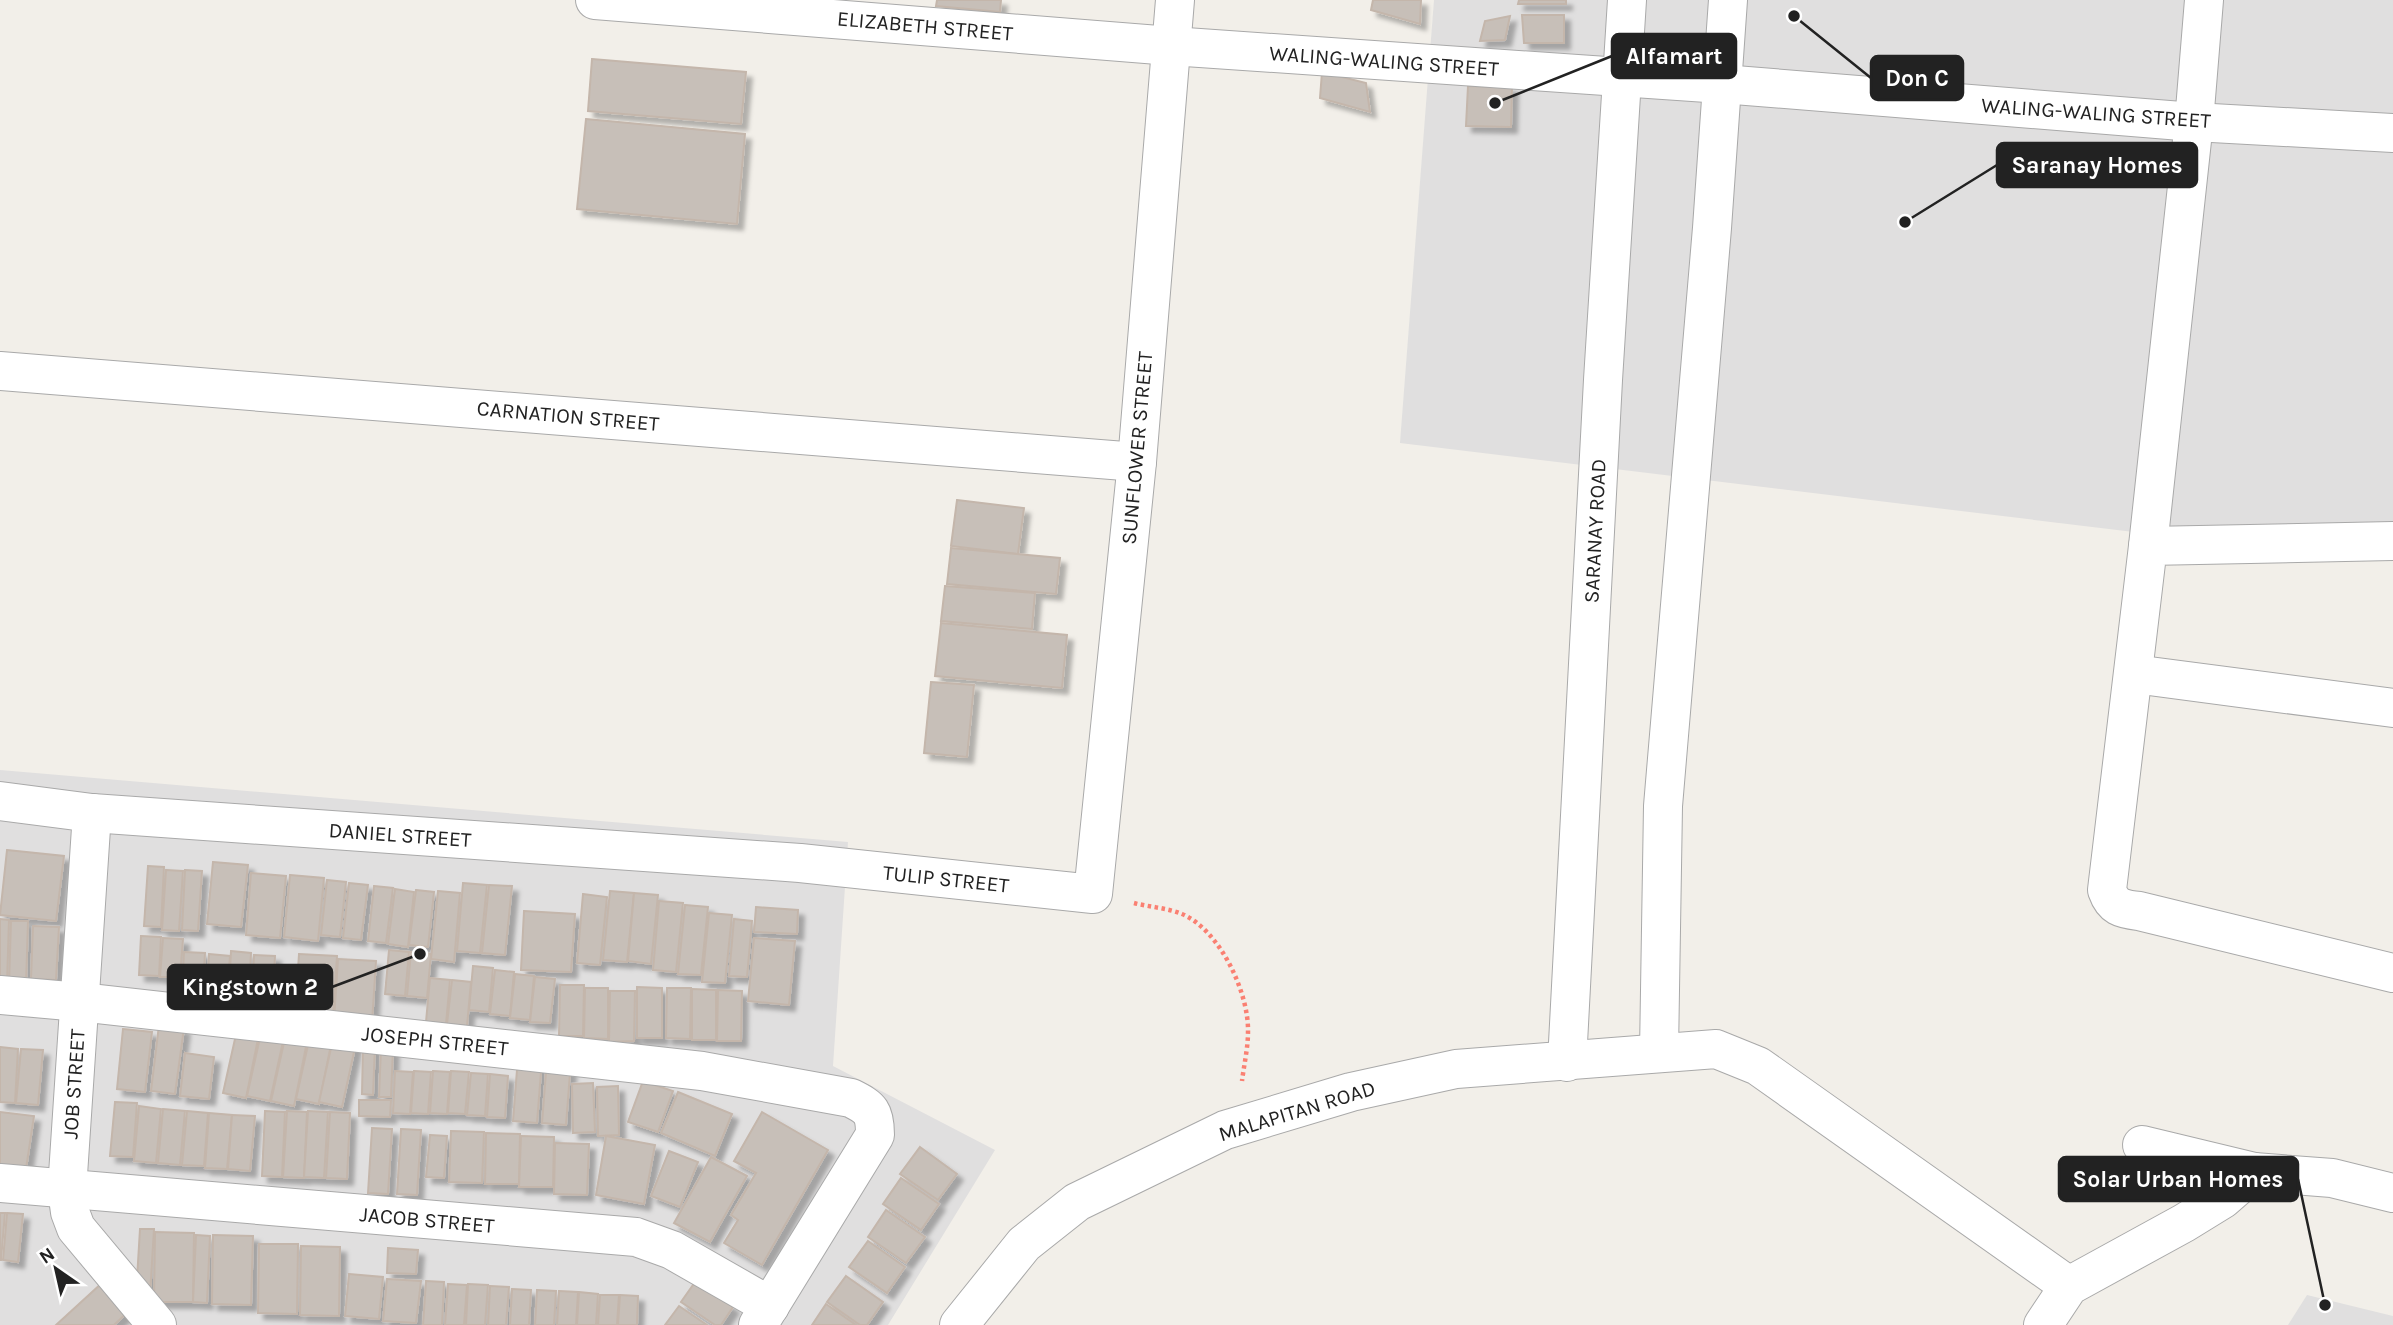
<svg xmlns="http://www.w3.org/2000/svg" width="2393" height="1325" font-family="Karla,sans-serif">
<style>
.residential{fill:#e0dfdf}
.building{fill:#c7bfb8;stroke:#c4b6ab;stroke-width:2;filter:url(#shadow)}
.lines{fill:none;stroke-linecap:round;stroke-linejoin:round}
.minor-casing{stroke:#a9a9a9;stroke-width:40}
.path{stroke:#fa8072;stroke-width:4.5;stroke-dasharray:3.5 3.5;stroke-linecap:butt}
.minor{stroke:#fff;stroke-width:38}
.labels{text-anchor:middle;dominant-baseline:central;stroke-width:6;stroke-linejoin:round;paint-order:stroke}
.street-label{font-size:21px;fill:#222;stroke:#fff}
.leader{fill:none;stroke:#222;stroke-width:2.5}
.callout-dot{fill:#222;stroke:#fff;stroke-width:2.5}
.callout{fill:#222;stroke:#222;stroke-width:2.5}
.callout-label{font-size:23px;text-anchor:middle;font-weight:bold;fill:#fff}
</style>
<defs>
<filter id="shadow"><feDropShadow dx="6" dy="6" stdDeviation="2" flood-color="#0004"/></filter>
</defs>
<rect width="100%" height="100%" fill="#f2efe9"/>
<g class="residential">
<polygon points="1434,0 2393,0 2393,532 2167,536 1400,443"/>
<polygon points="0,770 848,842 833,1066 995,1150 888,1325 0,1325"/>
<polygon points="2307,1295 2393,1316 2393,1325 2288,1325"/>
</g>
<g class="building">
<polygon points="937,0 1001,0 1000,12 936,6"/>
<polygon points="1373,0 1421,0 1420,24 1371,10"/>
<polygon points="1519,0 1566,0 1566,4 1518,4"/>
<polygon points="1522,15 1564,15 1564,43 1524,43"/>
<polygon points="1510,16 1505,40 1480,41 1485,21"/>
<polygon points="592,59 746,72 741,124 588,111"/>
<polygon points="1322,72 1366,83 1370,112 1320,98"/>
<polygon points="1468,86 1512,87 1511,127 1466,126"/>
<polygon points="586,119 745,134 737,224 577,209"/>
<polygon points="957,500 1024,508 1018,554 951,546"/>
<polygon points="951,548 1060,558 1056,594 947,584"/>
<polygon points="945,586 1035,593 1032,629 941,621"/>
<polygon points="941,623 1067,635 1062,688 935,676"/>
<polygon points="931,682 974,685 967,757 924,753"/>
<polygon points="7,850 64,856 56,921 0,915"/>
<polygon points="213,862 248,865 241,927 207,924"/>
<polygon points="148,866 164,867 161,927 144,926"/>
<polygon points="166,870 183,871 179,931 162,930"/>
<polygon points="185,870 202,871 198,931 182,930"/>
<polygon points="251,873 286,876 280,938 246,935"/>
<polygon points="290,875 324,878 318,941 284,937"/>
<polygon points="327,880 346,882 340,937 321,935"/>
<polygon points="349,883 368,885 361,940 343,938"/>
<polygon points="463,883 487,885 480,953 457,951"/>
<polygon points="489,885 512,886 505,955 482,953"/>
<polygon points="374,886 393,888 386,943 368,941"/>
<polygon points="395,889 414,892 408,947 388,944"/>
<polygon points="416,890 434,892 428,947 409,945"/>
<polygon points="438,891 460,893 454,962 431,959"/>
<polygon points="610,891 634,893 627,962 603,960"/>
<polygon points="634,893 658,895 651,964 628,961"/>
<polygon points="583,894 607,897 600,965 577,963"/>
<polygon points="659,901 683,903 676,972 653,970"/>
<polygon points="685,905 708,907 701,975 678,974"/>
<polygon points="756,907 798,910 797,934 754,932"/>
<polygon points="524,911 575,914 571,972 521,970"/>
<polygon points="709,913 732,915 725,983 702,982"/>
<polygon points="0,919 9,920 7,983 0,983"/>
<polygon points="734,919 752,921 747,977 729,976"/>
<polygon points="11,921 28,921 26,985 9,984"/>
<polygon points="33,926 59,927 56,980 31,979"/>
<polygon points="141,936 161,937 159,976 139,975"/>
<polygon points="163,938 183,939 180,977 160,977"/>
<polygon points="754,938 795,941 789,1005 748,1001"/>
<polygon points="389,950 409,952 405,996 385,994"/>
<polygon points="231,951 251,953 249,992 229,990"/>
<polygon points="184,952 205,953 203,991 182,991"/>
<polygon points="411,952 431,954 427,998 407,996"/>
<polygon points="209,954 230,956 227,995 207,993"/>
<polygon points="299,954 337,956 333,1017 295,1015"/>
<polygon points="254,955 275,956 273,995 252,993"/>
<polygon points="338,959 376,961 372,1023 334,1020"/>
<polygon points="473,966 493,968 489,1012 469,1010"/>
<polygon points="495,970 514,972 510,1016 490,1014"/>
<polygon points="515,974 534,976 530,1020 510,1018"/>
<polygon points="535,977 555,979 550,1023 530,1022"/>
<polygon points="430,978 450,980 446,1024 426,1022"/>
<polygon points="452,980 471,982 467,1026 447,1024"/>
<polygon points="560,985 584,985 583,1036 559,1036"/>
<polygon points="637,987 662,988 662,1038 637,1038"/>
<polygon points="585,988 608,988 608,1039 584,1038"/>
<polygon points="667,988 691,988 690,1039 666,1038"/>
<polygon points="692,989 716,990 716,1040 692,1040"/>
<polygon points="718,990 742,991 741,1041 717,1041"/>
<polygon points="610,991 635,991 634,1041 609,1042"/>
<polygon points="159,1025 184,1028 175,1094 151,1091"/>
<polygon points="123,1029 152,1032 145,1092 117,1089"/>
<polygon points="237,1030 259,1034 246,1098 223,1093"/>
<polygon points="261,1033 284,1037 270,1101 247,1096"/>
<polygon points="310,1036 332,1040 319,1104 296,1099"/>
<polygon points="285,1038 307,1042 294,1106 271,1101"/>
<polygon points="333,1039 356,1043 342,1107 319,1102"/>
<polygon points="363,1045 375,1046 373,1095 362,1094"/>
<polygon points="0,1047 18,1049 15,1103 0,1102"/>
<polygon points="381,1048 393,1048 391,1097 379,1097"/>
<polygon points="21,1049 43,1050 38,1105 16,1103"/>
<polygon points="185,1053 214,1057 209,1099 180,1096"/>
<polygon points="518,1057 542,1059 537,1123 513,1121"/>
<polygon points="547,1059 571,1060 566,1125 542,1123"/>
<polygon points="395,1071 413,1072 410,1114 393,1113"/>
<polygon points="414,1071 431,1072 428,1114 411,1113"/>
<polygon points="433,1071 450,1072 447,1114 430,1113"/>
<polygon points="451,1071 469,1072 465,1114 448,1113"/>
<polygon points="471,1073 488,1074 485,1116 467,1115"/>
<polygon points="490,1074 508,1076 505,1118 487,1117"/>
<polygon points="643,1081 673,1091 658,1132 628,1122"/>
<polygon points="593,1083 595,1132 573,1133 572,1084"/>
<polygon points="618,1086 619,1135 598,1136 597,1087"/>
<polygon points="678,1092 732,1114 715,1156 661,1133"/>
<polygon points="359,1100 391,1100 390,1117 359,1116"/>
<polygon points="115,1102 137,1103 133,1157 110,1156"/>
<polygon points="139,1106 161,1109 156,1163 134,1161"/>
<polygon points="163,1109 185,1111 180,1165 158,1163"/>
<polygon points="187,1111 208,1113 204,1166 182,1165"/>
<polygon points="265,1111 285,1112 282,1177 262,1176"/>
<polygon points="287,1111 307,1112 304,1178 283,1177"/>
<polygon points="308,1111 328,1112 324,1178 304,1177"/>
<polygon points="0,1112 34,1116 24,1182 0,1178"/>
<polygon points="330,1112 350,1113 347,1179 326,1178"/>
<polygon points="762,1112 828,1150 762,1265 724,1243 738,1220 731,1215 756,1173 734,1161"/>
<polygon points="209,1113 232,1115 227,1169 205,1168"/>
<polygon points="232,1115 255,1116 250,1171 228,1169"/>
<polygon points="372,1128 392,1129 388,1194 368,1193"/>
<polygon points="401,1129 421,1130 417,1195 397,1194"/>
<polygon points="451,1131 484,1132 482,1183 449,1182"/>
<polygon points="486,1133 520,1134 519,1184 485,1184"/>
<polygon points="430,1135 447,1136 444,1178 426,1177"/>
<polygon points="521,1136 554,1137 553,1187 519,1187"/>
<polygon points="606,1136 655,1145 644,1204 596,1195"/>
<polygon points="555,1143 589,1144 587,1195 554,1194"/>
<polygon points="920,1147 957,1174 938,1200 900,1174"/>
<polygon points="669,1151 698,1162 680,1207 651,1196"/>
<polygon points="711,1157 747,1176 710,1242 674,1223"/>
<polygon points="901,1178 939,1204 921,1230 883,1204"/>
<polygon points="886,1210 925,1237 906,1263 868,1237"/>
<polygon points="0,1213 5,1213 1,1260 0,1260"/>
<polygon points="7,1213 23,1214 18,1262 3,1260"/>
<polygon points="140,1229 154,1229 150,1296 136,1296"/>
<polygon points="155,1232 194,1233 193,1302 154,1302"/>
<polygon points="196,1235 210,1236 207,1303 193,1302"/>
<polygon points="213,1235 253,1236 251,1305 212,1304"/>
<polygon points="868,1241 905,1267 887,1293 849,1267"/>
<polygon points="259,1244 298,1244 297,1314 258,1313"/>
<polygon points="301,1246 340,1247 339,1316 300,1315"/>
<polygon points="388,1248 418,1250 416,1274 387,1273"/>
<polygon points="349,1274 383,1277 379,1319 345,1316"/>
<polygon points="846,1276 883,1302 867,1325 860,1325 827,1302"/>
<polygon points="387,1279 421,1281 416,1323 383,1321"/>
<polygon points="426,1281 444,1282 442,1325 423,1325"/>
<polygon points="695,1282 733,1307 721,1325 715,1325 681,1302"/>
<polygon points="102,1283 129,1311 114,1325 56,1325"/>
<polygon points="448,1284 467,1285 464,1325 445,1325"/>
<polygon points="468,1284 488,1285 485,1325 466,1325"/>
<polygon points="490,1286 509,1287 506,1325 488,1325"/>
<polygon points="512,1289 531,1290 529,1325 510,1325"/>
<polygon points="537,1290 556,1291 554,1325 535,1325"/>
<polygon points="559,1291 578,1292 576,1325 557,1325"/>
<polygon points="579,1292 598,1294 596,1325 577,1325"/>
<polygon points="600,1295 619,1295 617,1325 598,1325"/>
<polygon points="620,1295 638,1296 637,1325 618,1325"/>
<polygon points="826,1304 856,1325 812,1325"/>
<polygon points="679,1306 707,1325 665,1325"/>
</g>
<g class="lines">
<g class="minor-casing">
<g id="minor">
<polyline points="595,0 1171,46 1722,84 2194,122 2393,133"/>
<polyline points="0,371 1137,462"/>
<path d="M2393,541L2148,546L2107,890C2113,907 2121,909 2139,911L2393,973"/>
<polyline points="2148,546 2194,122 2204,0"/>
<polyline points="2134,674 2393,708"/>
<polyline points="0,801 92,813 800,863 1093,894 1137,462 1175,0"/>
<polyline points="92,813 67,1190 70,1212 76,1228 157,1325"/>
<path d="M0,995L80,1002L702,1071L851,1098C871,1108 875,1112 875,1135L758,1325"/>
<polyline points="1659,1052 1663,806 1712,228 1728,0"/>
<polyline points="1567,1062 1603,380 1627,0"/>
<polyline points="2142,1145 2254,1172"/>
<polyline points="0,1183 636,1237 672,1250 770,1306"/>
<polyline points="959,1325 1024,1244 1077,1202 1225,1130 1351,1092 1456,1069 1716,1049 1758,1066 2069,1286"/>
<polyline points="2043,1325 2069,1286 2184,1223 2223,1199 2254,1172 2332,1178 2393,1193"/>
</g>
</g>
<path class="path" d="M1134,903C1149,907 1168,908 1182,914C1220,930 1249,993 1248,1032C1248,1048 1244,1065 1242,1081"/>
<use href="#minor" class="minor"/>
</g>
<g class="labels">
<g class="street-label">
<text transform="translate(925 26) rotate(5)">ELIZABETH STREET</text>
<text transform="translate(1384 61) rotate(4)">WALING-WALING STREET</text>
<text transform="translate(2096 113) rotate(4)">WALING-WALING STREET</text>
<text transform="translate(568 416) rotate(5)">CARNATION STREET</text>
<text transform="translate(1137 448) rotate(-85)">SUNFLOWER STREET</text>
<text transform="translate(1595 531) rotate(-87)">SARANAY ROAD</text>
<text transform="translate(400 835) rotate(4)">DANIEL STREET</text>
<text transform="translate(946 879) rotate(6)">TULIP STREET</text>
<text transform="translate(435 1041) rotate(6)">JOSEPH STREET</text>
<text transform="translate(74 1084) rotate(-86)">JOB STREET</text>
<text transform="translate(1297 1111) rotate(-17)">MALAPITAN ROAD</text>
<text transform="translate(427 1220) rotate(5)">JACOB STREET</text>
</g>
</g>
<path class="leader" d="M1495 103L1612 56M1794 16L1871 78M1905 222L1997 165M420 954L332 987M2325 1305L2298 1179"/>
<g class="callout-dot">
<circle cx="1495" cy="103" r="7"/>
<circle cx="1794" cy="16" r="7"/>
<circle cx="1905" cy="222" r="7"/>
<circle cx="420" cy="954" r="7"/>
<circle cx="2325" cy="1305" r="7"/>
</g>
<g class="callout">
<rect x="1612" y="34" width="124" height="44" rx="7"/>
<rect x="1871" y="56" width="92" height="44" rx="7"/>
<rect x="1997" y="143" width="200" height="44" rx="7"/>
<rect x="168" y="965" width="164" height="44" rx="7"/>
<rect x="2059" y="1157" width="239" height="44" rx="7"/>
</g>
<g class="callout-label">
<text x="1674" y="64">Alfamart</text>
<text x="1917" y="86">Don C</text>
<text x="2097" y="173">Saranay Homes</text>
<text x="250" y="995">Kingstown 2</text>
<text x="2178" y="1187">Solar Urban Homes</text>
</g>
<g transform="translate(56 1269) rotate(326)" stroke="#ffffff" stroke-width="5" paint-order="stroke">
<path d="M0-5L12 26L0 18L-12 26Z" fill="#222222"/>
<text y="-10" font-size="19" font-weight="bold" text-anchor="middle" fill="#222222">N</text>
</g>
</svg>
